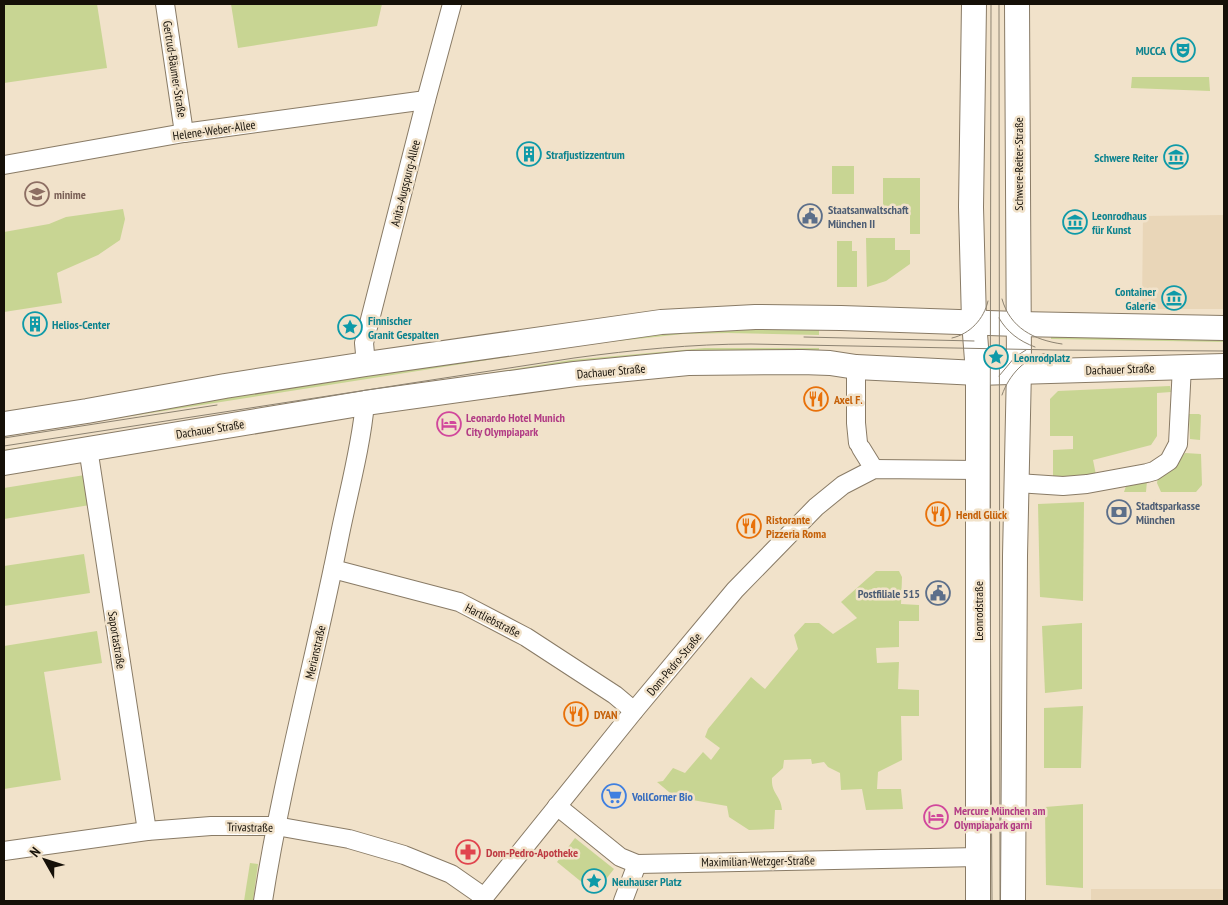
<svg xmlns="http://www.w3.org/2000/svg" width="1228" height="905" font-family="'PT Sans Narrow',sans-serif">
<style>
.built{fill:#e9d6b8}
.green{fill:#c8d593}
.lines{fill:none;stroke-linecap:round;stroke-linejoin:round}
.street-casing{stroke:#897b66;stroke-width:20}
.secondary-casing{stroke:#897b66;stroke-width:26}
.street{stroke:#fff;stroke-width:18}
.secondary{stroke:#fff;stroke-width:24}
.tram{stroke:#8c8271;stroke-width:1}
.labels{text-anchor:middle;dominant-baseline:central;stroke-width:5;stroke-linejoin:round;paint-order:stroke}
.culture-label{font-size:12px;font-weight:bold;fill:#0d838f;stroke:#f1e2ca;text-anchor:start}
.street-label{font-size:12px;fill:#151008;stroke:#f1e2ca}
.education-label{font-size:12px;font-weight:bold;fill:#785e54;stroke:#f1e2ca;text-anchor:start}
.service-label{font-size:12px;font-weight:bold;fill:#4e5e75;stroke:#f1e2ca;text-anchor:start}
.food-label{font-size:12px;font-weight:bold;fill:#c56008;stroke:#f1e2ca;text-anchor:start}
.hotel-label{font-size:12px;font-weight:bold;fill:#b23c85;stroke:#f1e2ca;text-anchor:start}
.shop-label{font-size:12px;font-weight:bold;fill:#366cbe;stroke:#f1e2ca;text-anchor:start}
.health-label{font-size:12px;font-weight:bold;fill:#be3a42;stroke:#f1e2ca;text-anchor:start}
</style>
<rect width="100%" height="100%" fill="#f1e2ca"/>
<g class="built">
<polygon points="1224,215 1224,309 1142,309 1143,216"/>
<rect x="1091" y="889" width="133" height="12"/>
</g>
<g class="green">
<polygon points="4,4 97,4 107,68 4,83"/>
<polygon points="231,4 382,4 377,26 238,48"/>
<polygon points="1132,77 1209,77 1210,91 1131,88"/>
<rect x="832" y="166" width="22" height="28"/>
<polygon points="883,178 920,178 920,234 910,234 910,215 883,215"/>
<polygon points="123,209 125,219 120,240 98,255 57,273 62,303 4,312 4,232 49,224 66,217"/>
<polygon points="866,238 895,238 895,250 910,250 910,264 886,281 867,287"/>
<polygon points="837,241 852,241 852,251 857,251 857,287 837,287"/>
<polygon points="728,328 819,328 819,335 728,333 683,334 590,344 4,436 4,432 590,341"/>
<polygon points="1051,336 1224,338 1224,342 1051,339"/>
<polygon points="705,348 819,348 819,353 4,452 4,450 571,360"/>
<polygon points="1170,386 1171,392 1157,393 1157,436 1151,445 1093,460 1096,475 1082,480 1053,478 1053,450 1073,449 1073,436 1050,436 1050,399 1058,391"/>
<polygon points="1189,414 1199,414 1201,415 1200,440 1190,439"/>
<polygon points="1185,453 1201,454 1202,485 1196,492 1161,492 1157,483 1158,477 1174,468"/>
<polygon points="91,474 96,504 4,519 4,488"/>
<polygon points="1147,481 1146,492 1124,492 1126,486"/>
<polygon points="1084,502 1083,601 1040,597 1038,504"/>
<polygon points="84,554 90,593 4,606 4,566"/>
<path d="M876,571H899L902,577L901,604L919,605V621H899V647L876,648L877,663L899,662L898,689L919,690V716H901L902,760L878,772L877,789H901L903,809L866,810L862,789L841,790L840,773L828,767L824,762L812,764L811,759L784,760L783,768L772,778C771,794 781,795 782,810H775L774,829L749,830L729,817L727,806L675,797L657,782L663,781L673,768L685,773L703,752L711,760L720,748L705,737L708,729L751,677L765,689L798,649L794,635L805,623H819L833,634L857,618L841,602Z"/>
<polygon points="1082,623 1082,689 1045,693 1042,626"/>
<polygon points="97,631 102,663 44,672 61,780 4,789 4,646"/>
<polygon points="1083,706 1081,768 1044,768 1044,708"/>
<polygon points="1083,804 1083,888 1046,885 1045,807"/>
<polygon points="575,838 614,869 595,893 557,862"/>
<polygon points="250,863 258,864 253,901 244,901"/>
</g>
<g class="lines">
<g class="street-casing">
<g id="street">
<polyline points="165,4 184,133"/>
<polyline points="4,165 184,133 426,100"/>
<polyline points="366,364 364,343 426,100 452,4"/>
<polyline points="856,367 856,423 858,443"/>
<polyline points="88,448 147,831"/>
<polyline points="861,448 874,469"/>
<polyline points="1017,483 1063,486 1087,484 1147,473 1154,471 1169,461 1178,444 1182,366"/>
<polyline points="333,569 459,602 526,637 615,695 634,711"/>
<polyline points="557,806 620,857 637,864 978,857"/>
<polyline points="4,851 147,831 211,826 276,826 349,839 404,855 451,874 484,897"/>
<path d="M263,901C282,778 316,656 340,534C349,490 361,447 365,403"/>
<polyline points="481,901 634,711 735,590 816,507 843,485 874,469 978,470"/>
<polyline points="623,901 637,864"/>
</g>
</g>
<g class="secondary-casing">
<g id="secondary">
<polyline points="974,4 971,207 974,321 978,373 978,901"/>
<polyline points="4,424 87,411 225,386 366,364 661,322 755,317 841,318 1018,324 1224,328"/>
<polyline points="4,463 365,403 575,374 688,363 802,362 830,363 856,367 978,373 1224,366"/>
<polyline points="1013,901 1015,556 1019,368 1017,4"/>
</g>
</g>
<use href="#street" class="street"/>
<use href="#secondary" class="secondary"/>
<g class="tram">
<polyline points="991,4 990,557 992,901"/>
<polyline points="999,4 1000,901"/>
<path d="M1002,299C1010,328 1034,340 1062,344"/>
<path d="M999,318C1007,332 1019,341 1035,347"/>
<polyline points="804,337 974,341"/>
<path d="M952,338C970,334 984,319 988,301"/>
<polyline points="999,376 1015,357 1026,350"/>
<path d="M1002,395C1009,375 1025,357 1047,353"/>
<polyline points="4,438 217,405"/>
<path d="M4,446L574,358C633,350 692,344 751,344L1055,350L1224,351"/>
</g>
</g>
<defs>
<g id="theatre-ring" transform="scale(1.25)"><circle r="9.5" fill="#f1e2ca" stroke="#0f9aa8" stroke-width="1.5"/><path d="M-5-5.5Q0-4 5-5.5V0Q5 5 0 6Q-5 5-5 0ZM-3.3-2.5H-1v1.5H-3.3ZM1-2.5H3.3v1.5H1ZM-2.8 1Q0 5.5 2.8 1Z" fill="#0f9aa8"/></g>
<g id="building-ring" transform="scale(1.25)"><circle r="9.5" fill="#f1e2ca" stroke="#0f9aa8" stroke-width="1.5"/><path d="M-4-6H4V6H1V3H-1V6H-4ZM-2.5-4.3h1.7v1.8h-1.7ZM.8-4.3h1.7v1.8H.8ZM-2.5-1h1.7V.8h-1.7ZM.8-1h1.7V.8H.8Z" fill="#0f9aa8"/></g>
<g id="museum-ring" transform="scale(1.25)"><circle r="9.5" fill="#f1e2ca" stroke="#0f9aa8" stroke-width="1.5"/><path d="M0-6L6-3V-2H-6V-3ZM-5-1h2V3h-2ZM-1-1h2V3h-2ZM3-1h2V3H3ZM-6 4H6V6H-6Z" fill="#0f9aa8"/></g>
<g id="school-ring" transform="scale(1.25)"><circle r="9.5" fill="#f1e2ca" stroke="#8d6e63" stroke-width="1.5"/><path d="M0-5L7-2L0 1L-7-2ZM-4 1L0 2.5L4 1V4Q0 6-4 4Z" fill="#8d6e63"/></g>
<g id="civic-ring" transform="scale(1.25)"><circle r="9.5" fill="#f1e2ca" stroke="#5c6f8a" stroke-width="1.5"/><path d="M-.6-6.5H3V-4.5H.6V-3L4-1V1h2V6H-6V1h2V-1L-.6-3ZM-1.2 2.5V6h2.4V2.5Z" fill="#5c6f8a"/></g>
<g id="sight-ring" transform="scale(1.25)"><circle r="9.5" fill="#f1e2ca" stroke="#0f9aa8" stroke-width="1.5"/><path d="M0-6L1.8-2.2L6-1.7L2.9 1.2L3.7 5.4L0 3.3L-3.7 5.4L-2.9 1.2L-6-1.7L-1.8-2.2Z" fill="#0f9aa8"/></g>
<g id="restaurant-ring" transform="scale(1.25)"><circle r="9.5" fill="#f1e2ca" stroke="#e8710a" stroke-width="1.5"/><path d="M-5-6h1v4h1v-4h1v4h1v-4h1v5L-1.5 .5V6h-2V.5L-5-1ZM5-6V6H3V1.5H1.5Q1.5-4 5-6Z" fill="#e8710a"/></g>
<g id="hotel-ring" transform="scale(1.25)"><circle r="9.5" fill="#f1e2ca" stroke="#d1479c" stroke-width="1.5"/><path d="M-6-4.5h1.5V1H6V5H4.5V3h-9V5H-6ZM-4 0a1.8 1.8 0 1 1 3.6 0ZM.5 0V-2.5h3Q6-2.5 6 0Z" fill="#d1479c"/></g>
<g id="bank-ring" transform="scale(1.25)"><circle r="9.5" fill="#f1e2ca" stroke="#5c6f8a" stroke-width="1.5"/><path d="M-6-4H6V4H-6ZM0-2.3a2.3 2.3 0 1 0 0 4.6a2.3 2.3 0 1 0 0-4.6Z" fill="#5c6f8a"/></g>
<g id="supermarket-ring" transform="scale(1.25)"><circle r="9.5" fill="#f1e2ca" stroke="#3f7fe0" stroke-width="1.5"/><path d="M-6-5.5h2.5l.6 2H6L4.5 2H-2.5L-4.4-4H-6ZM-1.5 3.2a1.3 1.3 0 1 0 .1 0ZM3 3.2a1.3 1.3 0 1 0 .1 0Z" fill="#3f7fe0"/></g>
<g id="pharmacy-ring" transform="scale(1.25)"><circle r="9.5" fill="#f1e2ca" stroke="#e0444e" stroke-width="1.5"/><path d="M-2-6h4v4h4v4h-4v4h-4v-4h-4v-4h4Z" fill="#e0444e"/></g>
</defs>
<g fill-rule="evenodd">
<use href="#theatre-ring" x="1183" y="50"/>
<use href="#building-ring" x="529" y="154"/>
<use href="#museum-ring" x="1176" y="157"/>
<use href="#school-ring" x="37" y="194"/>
<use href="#civic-ring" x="810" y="216"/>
<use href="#museum-ring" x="1075" y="222"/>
<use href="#museum-ring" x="1174" y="298"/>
<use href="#building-ring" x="35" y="324"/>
<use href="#sight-ring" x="350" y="327"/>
<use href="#sight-ring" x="996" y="357"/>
<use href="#restaurant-ring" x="816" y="399"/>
<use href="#hotel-ring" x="449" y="424"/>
<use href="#bank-ring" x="1119" y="512"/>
<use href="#restaurant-ring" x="938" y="514"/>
<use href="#restaurant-ring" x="749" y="526"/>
<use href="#civic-ring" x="938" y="593"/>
<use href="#restaurant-ring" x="576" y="714"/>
<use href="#supermarket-ring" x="614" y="796"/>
<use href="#hotel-ring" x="936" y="817"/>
<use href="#pharmacy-ring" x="468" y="852"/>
<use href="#sight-ring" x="594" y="881"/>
</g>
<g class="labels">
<g class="culture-label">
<text x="1166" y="50" text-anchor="end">MUCCA</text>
<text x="546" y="154">Strafjustizzentrum</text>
<text x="1158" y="157" text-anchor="end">Schwere Reiter</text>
<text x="1092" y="215">Leonrodhaus<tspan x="1092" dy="14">für Kunst</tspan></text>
<text x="1156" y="291" text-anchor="end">Container<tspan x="1156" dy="14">Galerie</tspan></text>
<text x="368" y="320">Finnischer<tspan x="368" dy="14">Granit Gespalten</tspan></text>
<text x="52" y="324">Helios-Center</text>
<text x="1014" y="357">Leonrodplatz</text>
<text x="612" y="881">Neuhauser Platz</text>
</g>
<g class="street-label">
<text transform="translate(175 69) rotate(81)">Gertrud-Bäumer-Straße</text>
<text transform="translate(214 130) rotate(-8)">Helene-Weber-Allee</text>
<text transform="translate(1018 164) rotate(-90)">Schwere-Reiter-Straße</text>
<text transform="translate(405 183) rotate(-76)">Anita-Augspurg-Allee</text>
<text transform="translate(1120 369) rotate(-2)">Dachauer Straße</text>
<text transform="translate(611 371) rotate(-5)">Dachauer Straße</text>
<text transform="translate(210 429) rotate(-9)">Dachauer Straße</text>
<text transform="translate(978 611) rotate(-90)">Leonrodstraße</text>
<text transform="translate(493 620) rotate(27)">Hartliebstraße</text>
<text transform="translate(117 640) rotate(81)">Saportastraße</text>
<text transform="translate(315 652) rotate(-77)">Merianstraße</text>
<text transform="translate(674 664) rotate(-50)">Dom-Pedro-Straße</text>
<text transform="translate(250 827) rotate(1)">Trivastraße</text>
<text transform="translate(758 861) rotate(-1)">Maximilian-Wetzger-Straße</text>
</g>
<g class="education-label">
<text x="54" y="194">minime</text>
</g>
<g class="service-label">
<text x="828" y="209">Staatsanwaltschaft<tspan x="828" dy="14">München II</tspan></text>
<text x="1136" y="505">Stadtsparkasse<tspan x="1136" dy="14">München</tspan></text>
<text x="920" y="593" text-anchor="end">Postfiliale 515</text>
</g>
<g class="food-label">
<text x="834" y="399">Axel F.</text>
<text x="956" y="514">Hendl Glück</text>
<text x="766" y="519">Ristorante<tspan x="766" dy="14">Pizzeria Roma</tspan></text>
<text x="594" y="714">DYAN</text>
</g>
<g class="hotel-label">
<text x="466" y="417">Leonardo Hotel Munich<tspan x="466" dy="14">City Olympiapark</tspan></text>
<text x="954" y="810">Mercure München am<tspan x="954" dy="14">Olympiapark garni</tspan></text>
</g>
<g class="shop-label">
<text x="632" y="796">VollCorner Bio</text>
</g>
<g class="health-label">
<text x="486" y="852">Dom-Pedro-Apotheke</text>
</g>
</g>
<rect width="1228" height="905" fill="none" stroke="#151008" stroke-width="10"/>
<g transform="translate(45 860) rotate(309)" stroke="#f1e2ca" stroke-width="4" paint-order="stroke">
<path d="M0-4L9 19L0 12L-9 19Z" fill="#151008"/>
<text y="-8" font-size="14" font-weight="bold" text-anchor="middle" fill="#151008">N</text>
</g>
</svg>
